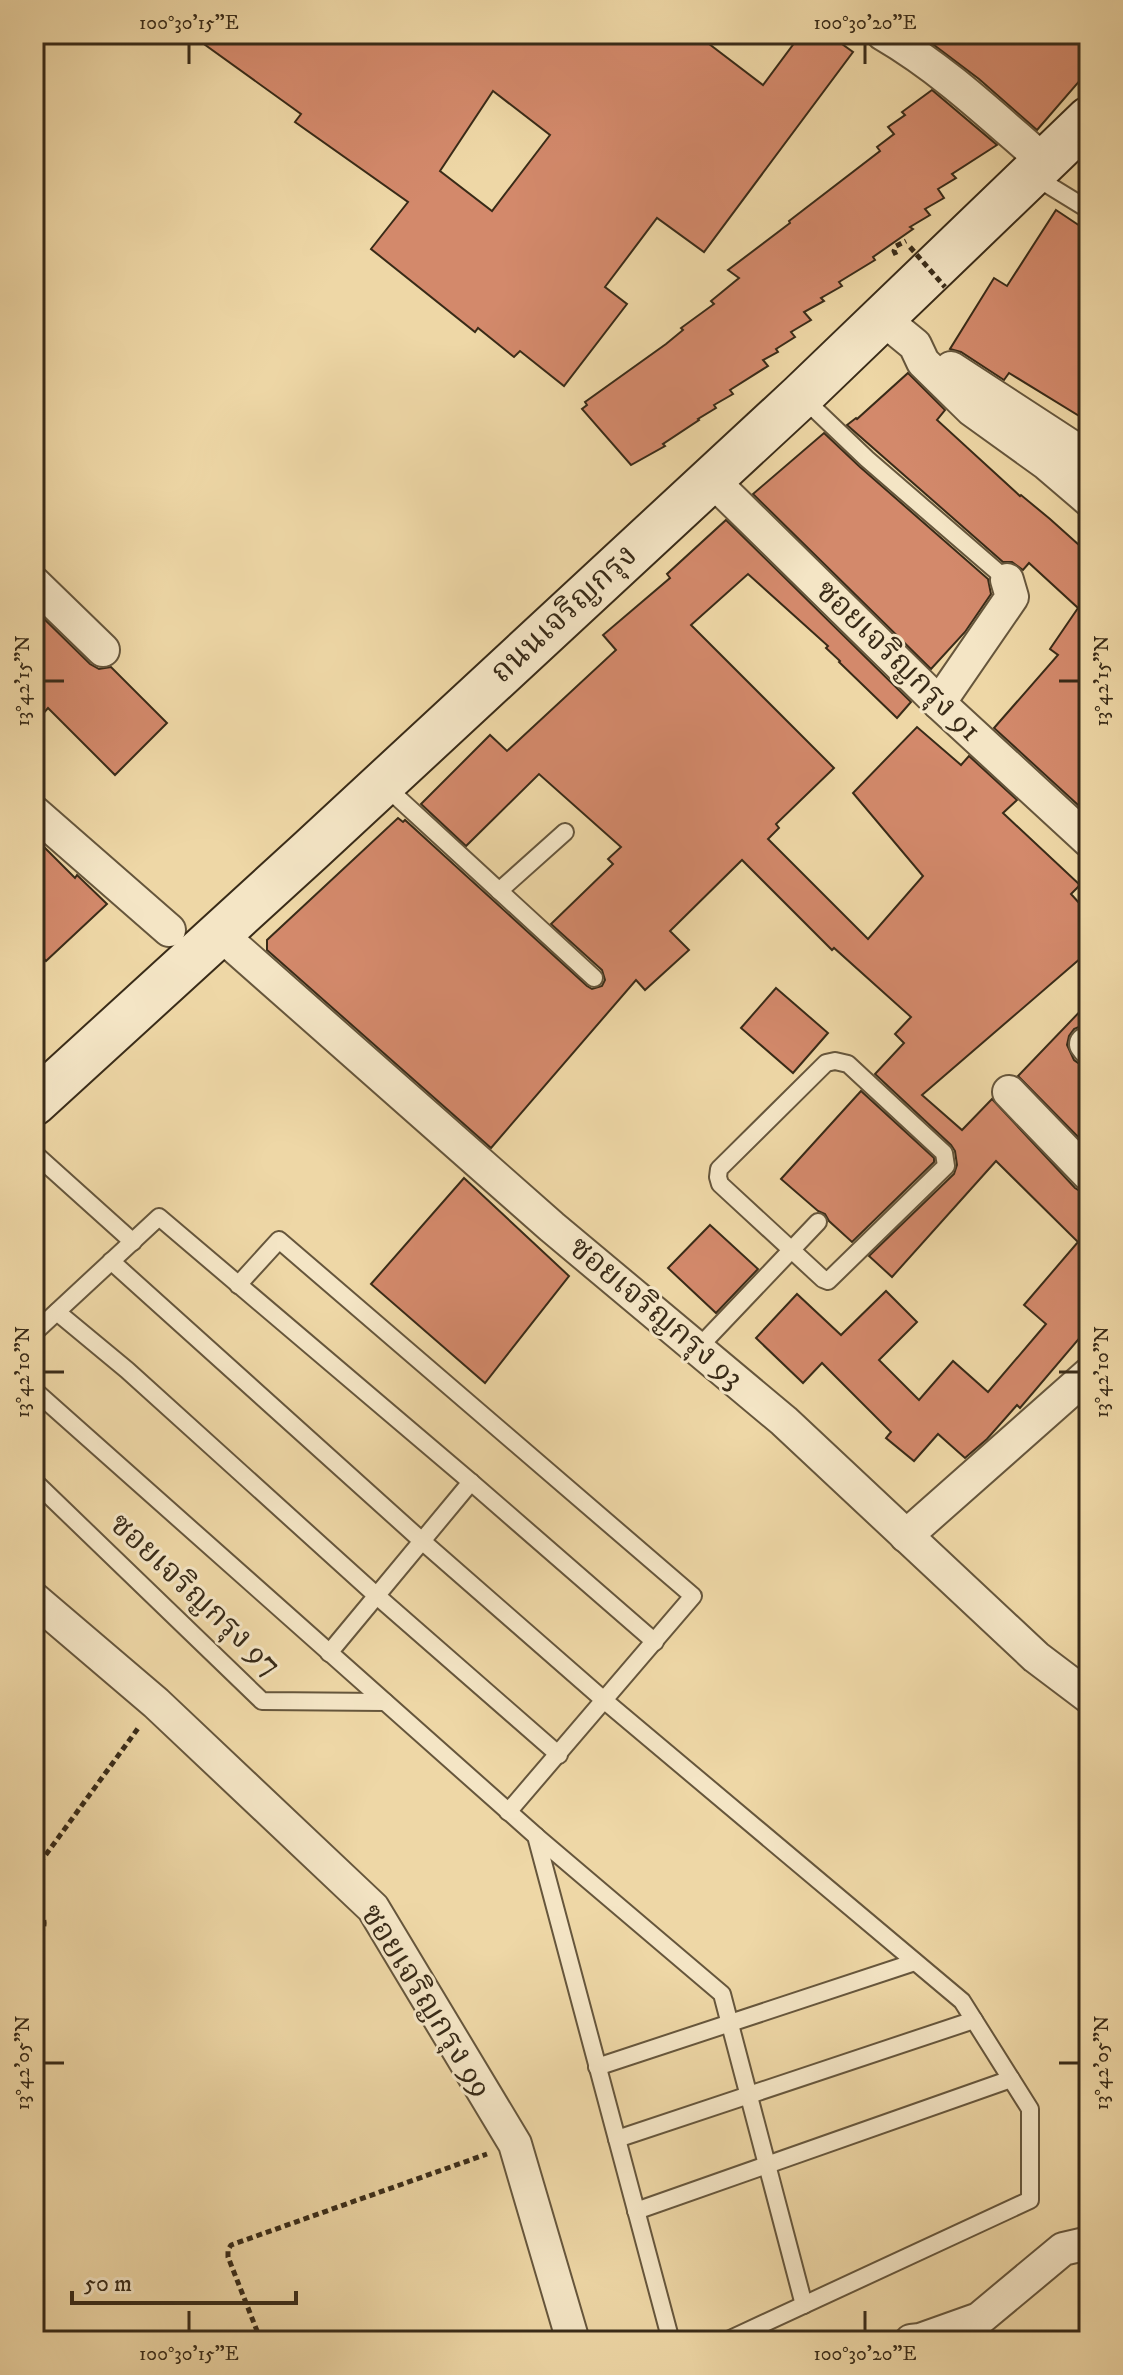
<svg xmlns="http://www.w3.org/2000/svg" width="1123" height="2375" font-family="'IM FELL DW Pica','Noto Serif Thai',serif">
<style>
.building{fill:#d3896b;stroke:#392b18;stroke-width:2;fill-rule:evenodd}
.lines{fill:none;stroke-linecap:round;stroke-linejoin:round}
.lane-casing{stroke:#66563c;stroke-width:20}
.street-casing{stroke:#66563c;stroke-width:36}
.secondary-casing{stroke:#392b18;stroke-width:48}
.path{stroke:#392b18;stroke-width:5;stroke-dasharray:6 4;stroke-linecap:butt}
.lane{stroke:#f4e5c5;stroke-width:16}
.street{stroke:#f4e5c5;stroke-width:32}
.secondary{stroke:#f4e5c5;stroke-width:44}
.path-bridge{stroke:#392b18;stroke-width:5;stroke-dasharray:6 4;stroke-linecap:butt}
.ticks{fill:none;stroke:#392b18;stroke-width:3}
.labels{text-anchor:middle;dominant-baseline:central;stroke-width:6;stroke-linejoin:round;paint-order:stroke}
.street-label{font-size:32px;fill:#392b18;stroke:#f4e5c5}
.neatline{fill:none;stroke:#392b18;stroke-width:3}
.ticks-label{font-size:20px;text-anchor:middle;fill:#392b18}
</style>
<rect width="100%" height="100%" fill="#eed7a6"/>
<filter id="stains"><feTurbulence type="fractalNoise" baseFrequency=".0025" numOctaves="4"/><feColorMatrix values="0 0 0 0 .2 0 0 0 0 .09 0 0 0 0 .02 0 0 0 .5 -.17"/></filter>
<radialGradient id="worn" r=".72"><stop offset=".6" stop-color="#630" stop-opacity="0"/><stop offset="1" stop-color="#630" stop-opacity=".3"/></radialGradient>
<g class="building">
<path d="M190,34H696L763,85L801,34H828L853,52L704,252L657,218L605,287L627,304L564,386L520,351L514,357L478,328L475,332L371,249L408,202L295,122L301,114ZM493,91L550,135L492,211L440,171Z"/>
<polygon points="944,34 1089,34 1089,70 1037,130 979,79 934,45"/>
<polygon points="932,90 997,145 952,174 956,178 938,189 944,198 925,209 930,215 910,227 913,229 873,257 875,260 839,282 842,286 821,298 824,301 804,312 811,320 791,332 795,337 776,349 778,352 763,360 768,366 730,390 733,394 714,405 716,408 698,419 699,420 663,444 665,446 631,465 582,409 587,405 585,402 666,344 683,330 681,328 714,304 711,301 739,278 728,270 790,223 789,221 880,151 877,147 894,134 888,127 905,115 902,112"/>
<polygon points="1056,210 1089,232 1089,422 1009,373 1004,380 961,352 950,349 994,278 1007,286"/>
<polygon points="908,373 945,410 937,420 1020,496 1021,495 1050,519 1089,554 1089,815 994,728 1058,655 1050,649 1078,608 1029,563 1023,570 1012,562 1003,562 847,425 856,418 857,419"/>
<polygon points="824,433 860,467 988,579 991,594 965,632 931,669 753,494"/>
<polygon points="726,520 911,702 897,718 839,662 840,661 826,648 828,646 748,574 691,625 834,768 776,824 779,828 768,839 868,939 923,876 853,793 917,727 961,765 969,756 1017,800 1003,813 1080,885 1071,894 1089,914 1089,951 922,1095 962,1130 992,1099 1075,1188 1083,1193 1089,1193 1089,1327 1020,1408 1017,1405 987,1439 965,1458 938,1434 914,1461 886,1438 891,1432 822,1363 803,1383 756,1338 797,1294 841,1335 886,1291 917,1322 879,1360 919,1400 953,1361 988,1392 1046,1324 1024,1305 1078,1242 996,1161 892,1277 869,1256 954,1174 957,1165 955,1151 951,1145 875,1074 904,1043 895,1034 911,1017 834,948 832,950 742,860 670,931 689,950 645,990 636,980 491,1148 267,950 267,940 398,818 403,822 405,820 587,986 592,989 602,986 605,980 602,970 551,924 613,864 608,859 621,847 539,774 466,846 421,804 490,735 507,751 616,650 603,635 670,578 667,574"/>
<polygon points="34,609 90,664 99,669 111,667 167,723 115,775 48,708 34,724"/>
<polygon points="34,837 75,878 77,875 107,904 46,961 34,948"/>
<polygon points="776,988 828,1033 793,1073 741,1028"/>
<polygon points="1089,1002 1089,1026 1083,1025 1074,1029 1069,1036 1067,1045 1074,1060 1081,1065 1089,1067 1089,1148 1018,1076"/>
<polygon points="861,1091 934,1158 934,1162 852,1242 829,1221 825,1214 818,1211 781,1179"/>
<polygon points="464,1178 569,1276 485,1383 371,1284"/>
<polygon points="710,1225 758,1269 716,1313 668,1268"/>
</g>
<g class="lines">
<g class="lane-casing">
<g id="lane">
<polyline points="1032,175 1089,210"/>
<polyline points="802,397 867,459 1007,580"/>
<polyline points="384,785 594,978"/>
<polyline points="499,891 565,832"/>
<polygon points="835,1061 848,1064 944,1153 946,1166 828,1281 823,1279 720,1184 718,1177 719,1169 826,1063"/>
<polyline points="34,1153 133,1242"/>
<polyline points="111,1261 422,1541 605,1701 962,2001 1030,2109 1030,2200 726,2341"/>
<polyline points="238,1285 279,1240 693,1596 508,1812"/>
<polyline points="57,1312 127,1370 377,1596 559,1755"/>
<polyline points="34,1333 159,1217 471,1482 655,1642"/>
<polyline points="699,1347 818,1222"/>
<polyline points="34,1390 536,1836 671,2341"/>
<polyline points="34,1481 262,1701 385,1702"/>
<polyline points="329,1653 471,1482"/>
<polyline points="536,1836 722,1994 804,2305"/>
<polyline points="597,2067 915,1962"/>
<polyline points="617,2139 974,2020"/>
<polyline points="636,2211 1011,2079"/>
</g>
</g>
<g class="street-casing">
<g id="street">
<path d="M883,34C943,69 992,116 1044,161"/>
<polyline points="882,318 915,345 923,362 972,410 1047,464 1089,500"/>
<polyline points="951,368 1089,458"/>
<polyline points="711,479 939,703 1089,841"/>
<polyline points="34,583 103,650"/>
<polyline points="939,703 1012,597 1007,580"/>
<polyline points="34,812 169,930"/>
<polyline points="219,933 552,1227 784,1421 1036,1657 1089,1697"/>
<polyline points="1086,1044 1089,1048"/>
<polyline points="1009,1092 1089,1175"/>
<polyline points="906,1536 1089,1374"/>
<polyline points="34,1599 156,1703 373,1908 515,2144 573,2341"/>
<polyline points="911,2341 920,2340 979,2319 1063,2249 1089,2243"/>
</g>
</g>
<g class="secondary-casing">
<polyline id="secondary" points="34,1103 311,850 801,396 1089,119"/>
</g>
<g class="path">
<polyline points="896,255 894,251 896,246 906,241"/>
<polyline points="34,1871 139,1727"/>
<path d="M34,1903C48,1920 47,1927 34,1945"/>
<polyline points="261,2341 228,2257 228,2250 231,2245 487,2154"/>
</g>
<use href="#lane" class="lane"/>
<use href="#street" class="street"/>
<use href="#secondary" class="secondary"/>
<polyline class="path-bridge" points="910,247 945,287"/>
</g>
<path class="ticks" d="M189,44V64M865,44V64M44,681H64M1059,681H1079M44,1372H64M1059,1372H1079M44,2063H64M1059,2063H1079M189,2311V2331M865,2311V2331"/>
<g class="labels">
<g class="street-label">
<text transform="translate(564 614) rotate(-43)">ถนนเจริญกรุง</text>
<text transform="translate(898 661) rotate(44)">ซอยเจริญกรุง 91</text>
<text transform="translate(656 1313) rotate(40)">ซอยเจริญกรุง 93</text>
<text transform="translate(195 1595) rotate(43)">ซอยเจริญกรุง 97</text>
<text transform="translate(426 2001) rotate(58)">ซอยเจริญกรุง 99</text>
</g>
</g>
<rect width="1123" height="2375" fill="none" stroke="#eed7a6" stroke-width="88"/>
<path d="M72 2291v12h224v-12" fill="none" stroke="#392b18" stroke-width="4"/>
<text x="84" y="2291" font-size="24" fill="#392b18" stroke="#f4e5c5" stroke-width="6" paint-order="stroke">50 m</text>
<rect x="44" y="44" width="1035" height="2287" class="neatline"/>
<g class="ticks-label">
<text x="189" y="29">100°30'15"E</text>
<text x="865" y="29">100°30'20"E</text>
<text transform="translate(22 681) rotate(-90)" y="7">13°42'15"N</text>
<text transform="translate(1101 681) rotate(-90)" y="7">13°42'15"N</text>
<text transform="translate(22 1372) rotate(-90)" y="7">13°42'10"N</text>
<text transform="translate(1101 1372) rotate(-90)" y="7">13°42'10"N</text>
<text transform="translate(22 2063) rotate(-90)" y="7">13°42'05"N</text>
<text transform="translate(1101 2063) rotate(-90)" y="7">13°42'05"N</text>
<text x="189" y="2360">100°30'15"E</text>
<text x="865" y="2360">100°30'20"E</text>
</g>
<rect width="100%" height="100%" filter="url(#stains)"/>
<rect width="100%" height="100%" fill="url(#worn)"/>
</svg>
